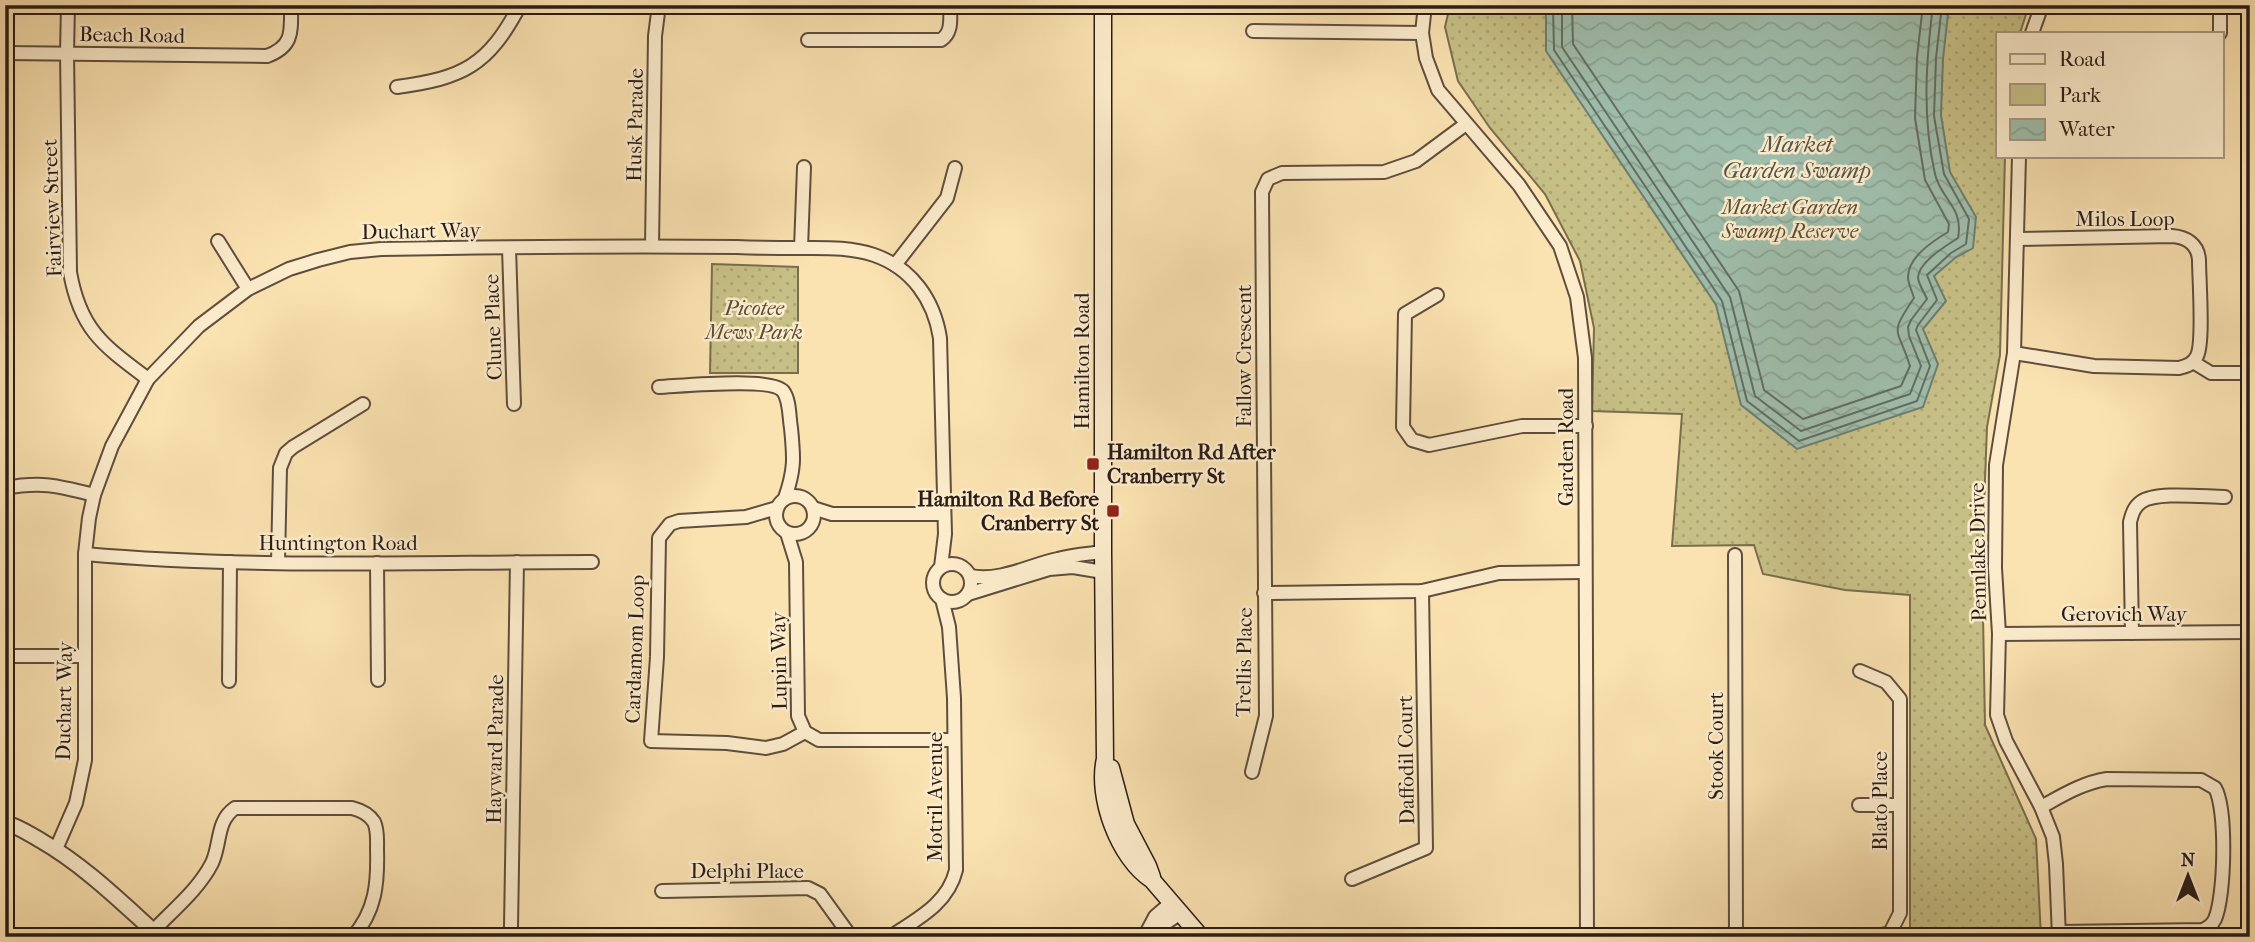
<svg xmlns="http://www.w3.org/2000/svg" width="2255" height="942" font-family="'IM FELL French Canon',serif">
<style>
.green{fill:url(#green-dots);stroke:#786e4e;stroke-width:2}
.water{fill:url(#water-waves);stroke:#707d70;stroke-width:2}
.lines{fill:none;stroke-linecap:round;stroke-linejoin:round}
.shore{stroke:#646d62;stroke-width:2}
.minor-casing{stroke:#5e4e3e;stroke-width:16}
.tertiary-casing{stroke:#5e4e3e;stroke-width:18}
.secondary-casing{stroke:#2a1c17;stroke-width:19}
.minor{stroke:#fceccc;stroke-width:12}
.tertiary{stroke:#fceccc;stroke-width:14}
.secondary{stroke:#fceccc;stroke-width:16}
.poi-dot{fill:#8f2418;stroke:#fceccc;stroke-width:2.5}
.labels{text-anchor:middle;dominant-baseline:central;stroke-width:5;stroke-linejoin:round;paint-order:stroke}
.street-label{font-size:21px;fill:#2a1c17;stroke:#fceccc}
.park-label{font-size:21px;font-style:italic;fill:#594d38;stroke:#fceccc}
.poi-label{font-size:21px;font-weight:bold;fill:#2a1c17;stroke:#fceccc;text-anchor:start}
.water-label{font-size:23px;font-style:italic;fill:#53554b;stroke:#fceccc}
</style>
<defs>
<pattern id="green-dots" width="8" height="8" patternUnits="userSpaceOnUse" patternTransform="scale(1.75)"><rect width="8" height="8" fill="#c7c086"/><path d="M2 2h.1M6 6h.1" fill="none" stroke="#aba473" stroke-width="1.8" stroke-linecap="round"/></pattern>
<pattern id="water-waves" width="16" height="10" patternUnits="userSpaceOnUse" patternTransform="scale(1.75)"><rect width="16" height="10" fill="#9fbeac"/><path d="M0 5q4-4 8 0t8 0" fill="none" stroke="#89a393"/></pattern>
</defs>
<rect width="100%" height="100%" fill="#fbe2b1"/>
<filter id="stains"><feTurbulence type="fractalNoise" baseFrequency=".00286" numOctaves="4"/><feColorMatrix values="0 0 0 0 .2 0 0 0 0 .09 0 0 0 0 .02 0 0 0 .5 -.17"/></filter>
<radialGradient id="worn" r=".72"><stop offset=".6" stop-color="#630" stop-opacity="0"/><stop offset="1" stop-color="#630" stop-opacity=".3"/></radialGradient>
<g class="green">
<polygon points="1450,5 2029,5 2020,33 1998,33 1998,156 2005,156 2000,355 1987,427 1982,559 1985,725 2036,839 2041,937 1910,937 1910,595 1845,590 1763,574 1754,545 1672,546 1682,414 1592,411 1594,328 1580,261 1545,194 1490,128 1458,81 1445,27"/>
<polygon points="712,264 798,267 798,373 710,373"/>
</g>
<polygon class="water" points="1546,5 1949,5 1943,59 1941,115 1950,172 1976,217 1973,248 1955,258 1934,276 1946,301 1923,329 1938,364 1923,407 1797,449 1741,405 1716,305 1546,51"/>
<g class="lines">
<g class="shore">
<polyline points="1553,5 1554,50 1722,301 1747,401 1799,441 1917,401 1930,366 1916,330 1918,325 1937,300 1927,275 1951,253 1966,244 1969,219 1944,174 1934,116 1936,58 1942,5"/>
<path d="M1562,5V47L1730,297L1755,396L1801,431L1910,394L1921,366L1909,336L1908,327L1911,320L1927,299C1924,292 1919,285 1918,278C1918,262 1946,246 1958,238C1964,207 1941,200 1935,174C1922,117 1926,62 1933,5"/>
<path d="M1572,5L1573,44L1739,291L1764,390L1803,419L1901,386L1910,366C1898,327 1888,336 1914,298C1912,291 1908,284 1908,277C1908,257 1933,241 1948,232L1949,224L1925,180L1915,118L1917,57L1923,5"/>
</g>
<g class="minor-casing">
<g id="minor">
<path d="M68,5L67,53L70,272C80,330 104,346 148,379"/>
<polyline points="1425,5 1422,33 1426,58 1438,90 1519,185 1560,246 1577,297 1585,358 1587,937"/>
<polyline points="2220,5 2220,33"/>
<polyline points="1253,31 1422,33"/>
<polyline points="2032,33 2042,5"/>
<path d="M808,40H941C953,32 950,18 950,5"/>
<path d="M5,53L267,56C294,46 291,31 291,5"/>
<path d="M397,87C463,78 488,66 520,5"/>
<polyline points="2019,156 2014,353 1996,465 1995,568 1999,634 1997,715 2006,741 2041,807 2053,837 2056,864 2059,937"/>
<polyline points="218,241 248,289"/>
<polyline points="652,246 655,36 659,5"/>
<polyline points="509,248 514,404"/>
<polyline points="801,248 804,167"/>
<polyline points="895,265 947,198 955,168"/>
<polyline points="1437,295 1405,314 1403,427 1412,440 1429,445 1522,426 1586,426"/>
<path d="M2014,353L2094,366L2179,368C2187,366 2193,364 2197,356C2204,342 2199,279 2199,260C2198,244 2186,237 2172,236L2018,239"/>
<polyline points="2193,362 2211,373 2250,373"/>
<path d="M659,387C681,386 771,377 783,391C790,400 789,417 791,428C794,458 795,469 785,498"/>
<path d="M5,488C42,481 59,486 94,495"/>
<circle cx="795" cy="515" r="19"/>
<polyline points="777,508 746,517 679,521 670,524 659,538 657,657 651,741 727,743 766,748 783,744 805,732"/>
<polyline points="813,508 832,514 943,514"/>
<polyline points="787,533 796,562 798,716 805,732 819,740 954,740"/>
<path d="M85,554C253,569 423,562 592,562"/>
<polyline points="1735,555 1736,937"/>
<polyline points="278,562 280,468 286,453 293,447 363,404"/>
<polyline points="377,563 378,680"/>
<circle cx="952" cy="583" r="19"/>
<path d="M970,576C1001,582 1029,565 1058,559C1072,555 1088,554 1103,552"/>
<polyline points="1264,593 1422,591 1499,573 1584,572"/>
<polyline points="968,594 1049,569 1073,567 1103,572"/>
<path d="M2132,633L2130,522C2132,514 2134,507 2141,502C2156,491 2205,497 2225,497"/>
<polyline points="1999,634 2250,632"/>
<polyline points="5,656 84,656"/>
<polyline points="1860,671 1886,682 1900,699 1900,913 1890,933 1873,937"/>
<polyline points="229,681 230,562"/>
<polyline points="1252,772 1266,716 1262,192 1268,179 1282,173 1384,172 1416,161 1466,124"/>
<polyline points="1859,805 1899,805"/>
<path d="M2041,807C2063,795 2082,783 2107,779L2201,780L2215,788C2227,809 2225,896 2215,919C2212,925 2209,927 2203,930L2059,932"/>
<path d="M56,849L76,803L85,760V554L89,518L94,495L112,446L148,379L199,326L248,289L289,269L318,260L350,252L381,249C499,247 618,246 737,247C758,248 779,248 801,248C826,248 850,247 874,255C912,268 934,300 940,338L945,534L941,567"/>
<polyline points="1352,879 1426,848 1422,591"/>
<polyline points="662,891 808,888 820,894 851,937"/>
<path d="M153,931C173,910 199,889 212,863C221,844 216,821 235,808H352C360,810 369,814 374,822C378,830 377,841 377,849C378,883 376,910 353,937"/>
<polyline points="509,937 511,927 517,562"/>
<path d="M890,937C917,919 948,904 956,870L954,698L949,627L942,599"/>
</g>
</g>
<g class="tertiary-casing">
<g id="tertiary">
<path d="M5,823C18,826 29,834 40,840C85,866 121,902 160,937"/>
<polyline points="1148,932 1156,917 1171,904"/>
<polyline points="1143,937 1179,913"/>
</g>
</g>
<g class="secondary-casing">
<g id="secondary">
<path d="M1103,5V552L1105,759C1096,797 1119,859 1152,880L1201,937"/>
<polyline points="1111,768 1126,824 1148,866 1152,877"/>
</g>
</g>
<use href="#minor" class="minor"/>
<use href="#tertiary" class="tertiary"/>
<use href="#secondary" class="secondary"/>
</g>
<g class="poi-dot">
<rect x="1086" y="457" width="14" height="14" rx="3.5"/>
<rect x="1106" y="504" width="14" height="14" rx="3.5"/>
</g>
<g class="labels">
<g class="street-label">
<text transform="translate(132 35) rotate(1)">Beach Road</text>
<text transform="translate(635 125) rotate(-89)">Husk Parade</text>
<text transform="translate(52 208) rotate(-92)">Fairview Street</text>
<text x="2125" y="219">Milos Loop</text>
<text transform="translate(421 231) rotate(-1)">Duchart Way</text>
<text transform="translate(493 327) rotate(-92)">Clune Place</text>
<text transform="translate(1244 356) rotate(-90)">Fallow Crescent</text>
<text transform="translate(1082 361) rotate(-90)">Hamilton Road</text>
<text transform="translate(1566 447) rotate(-90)">Garden Road</text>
<text x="338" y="543">Huntington Road</text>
<text transform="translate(1978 552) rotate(-91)">Pennlake Drive</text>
<text x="2124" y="614">Gerovich Way</text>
<text transform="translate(635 649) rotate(-88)">Cardamom Loop</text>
<text transform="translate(779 661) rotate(-91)">Lupin Way</text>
<text transform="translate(1244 662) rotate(-89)">Trellis Place</text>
<text transform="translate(64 701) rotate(-89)">Duchart Way</text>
<text transform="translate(1716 746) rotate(-90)">Stook Court</text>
<text transform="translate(495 749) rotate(-89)">Hayward Parade</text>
<text transform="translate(1406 760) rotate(-91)">Daffodil Court</text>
<text transform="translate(935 797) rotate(-90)">Motril Avenue</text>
<text transform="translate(1880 801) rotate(-90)">Blato Place</text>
<text x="747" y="871">Delphi Place</text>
</g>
<g class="park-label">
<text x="1790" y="207">Market Garden<tspan x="1790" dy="24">Swamp Reserve</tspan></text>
<text x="754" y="308">Picotee<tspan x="754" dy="24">Mews Park</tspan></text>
</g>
<g class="poi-label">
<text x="1107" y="452">Hamilton Rd After<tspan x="1107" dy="24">Cranberry St</tspan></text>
<text x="1099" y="499" text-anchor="end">Hamilton Rd Before<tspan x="1099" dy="24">Cranberry St</tspan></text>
</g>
<g class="water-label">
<text x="1797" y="144">Market<tspan x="1797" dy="26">Garden Swamp</tspan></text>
</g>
</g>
<rect width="2255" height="942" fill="none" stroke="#fbe2b1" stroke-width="28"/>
<rect x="7" y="7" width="2241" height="928" fill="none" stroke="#2a1c17" stroke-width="3.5"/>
<rect x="14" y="14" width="2227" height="914" fill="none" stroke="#2a1c17" stroke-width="2"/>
<rect x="1996" y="32" width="228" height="126" fill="#fceccc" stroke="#a89984" stroke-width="2"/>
<rect x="2010" y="54" width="35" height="10" fill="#fceccc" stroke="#a89984" stroke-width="2"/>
<text x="2059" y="66" font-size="21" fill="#2a1c17">Road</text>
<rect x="2010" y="84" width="35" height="21" fill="#c7c086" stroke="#a89984" stroke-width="2"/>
<text x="2059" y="102" font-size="21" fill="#2a1c17">Park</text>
<rect x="2010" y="119" width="35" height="21" fill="url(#water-waves)" stroke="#a89984" stroke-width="2"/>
<text x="2059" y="136" font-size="21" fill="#2a1c17">Water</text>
<g transform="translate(2188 876)" stroke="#fceccc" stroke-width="5" paint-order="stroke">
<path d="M0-5L12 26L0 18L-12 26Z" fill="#2a1c17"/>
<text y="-10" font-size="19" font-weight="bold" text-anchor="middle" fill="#2a1c17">N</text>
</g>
<rect width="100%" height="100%" filter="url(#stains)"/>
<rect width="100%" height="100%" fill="url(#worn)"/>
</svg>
